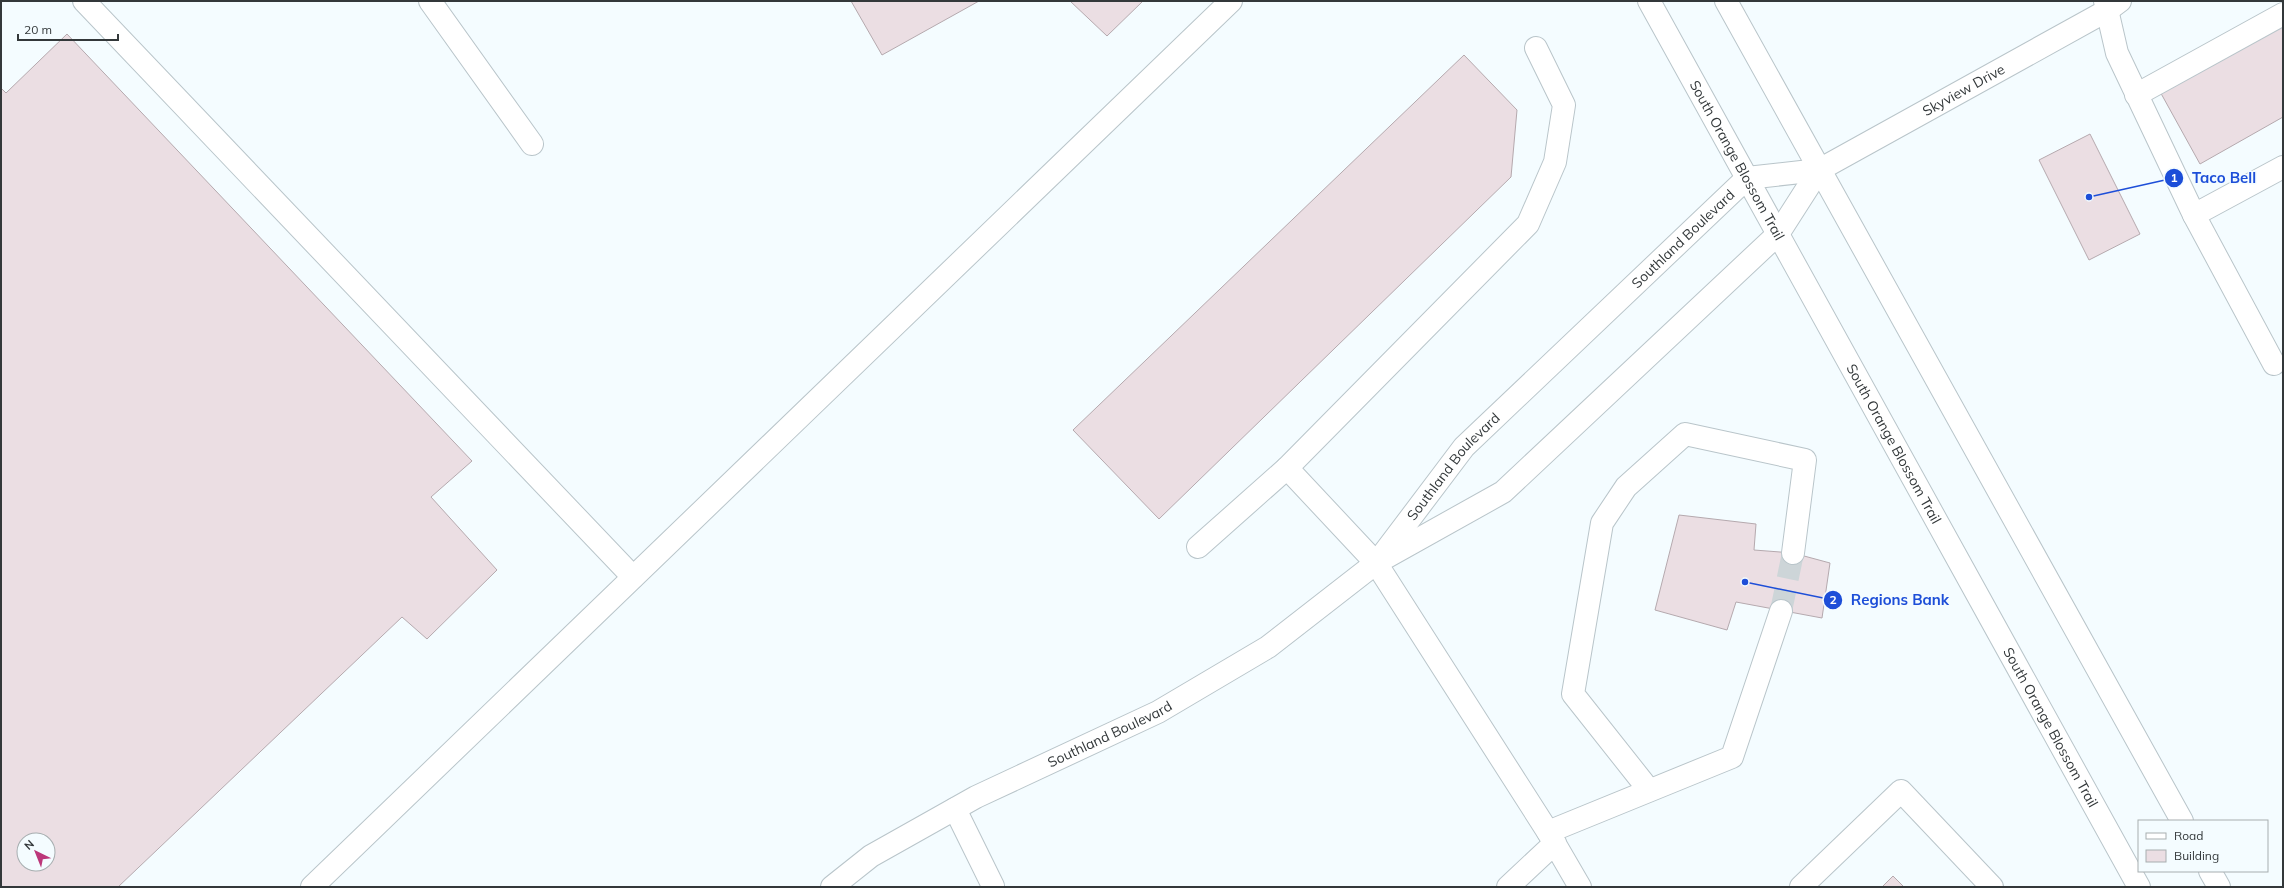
<svg xmlns="http://www.w3.org/2000/svg" width="2284" height="888" font-family="Mulish,sans-serif">
<style>
.building{fill:#ebdee3;stroke:#b5a9ae;fill-rule:evenodd}
.lines{fill:none;stroke-linecap:round;stroke-linejoin:round}
.minor-tunnel{stroke:#cdd5d8;stroke-width:22;stroke-dasharray:22 11;stroke-linecap:butt}
.minor-casing{stroke:#b9c5ca;stroke-width:24}
.major-casing{stroke:#b9c5ca;stroke-width:24}
.minor{stroke:#fff;stroke-width:22}
.major{stroke:#fff;stroke-width:22}
.labels{text-anchor:middle;dominant-baseline:central;stroke-width:3;stroke-linejoin:round;paint-order:stroke}
.street-label{font-size:14px;fill:#33383a;stroke:#f4fcff}
.leader{fill:none;stroke:#1d4ed8;stroke-width:1.5}
.callout-dot{fill:#1d4ed8;stroke:#f4fcff;stroke-width:1.5}
.mark-label{font-size:12px;text-anchor:middle;font-weight:bold;fill:#fff}
.callout-label{font-size:15px;text-anchor:middle;font-weight:bold;fill:#1d4ed8;stroke:#f4fcff;stroke-width:3;stroke-linejoin:round;paint-order:stroke}
</style>
<rect width="100%" height="100%" fill="#f4fcff"/>
<g class="building">
<polygon points="851,1 979,1 882,55"/>
<polygon points="1070,1 1143,1 1107,36"/>
<polygon points="2283,20 2283,117 2200,164 2158,88"/>
<path d="M67,34L472,461L431,497L497,570L427,639L402,617L118,887H1V88L6,93ZM24,840H48V864H24Z"/>
<polygon points="1464,55 1517,110 1511,177 1159,519 1073,430"/>
<polygon points="2090,134 2140,234 2089,260 2039,160"/>
<polygon points="1679,515 1756,524 1754,550 1793,553 1830,563 1822,618 1736,602 1727,630 1655,610"/>
<polygon points="1893,876 1904,887 1882,887"/>
</g>
<g class="lines">
<polyline class="minor-tunnel" points="1781,611 1793,553"/>
<g class="minor-casing">
<g id="minor">
<polyline points="84,1 633,577"/>
<polyline points="430,1 532,144"/>
<polyline points="2105,1 2117,53 2194,215 2283,167"/>
<polyline points="1536,48 1564,105 1555,162 1528,224 1287,468 1376,563 1548,832 1580,887"/>
<polyline points="2136,95 2283,14"/>
<polyline points="2194,215 2274,364"/>
<polyline points="1198,547 1287,468"/>
<path id="s1" d="M1381,557L1464,447L1747,178L1819,170L2108,10L2120,1"/>
<polyline points="1649,790 1573,694 1602,523 1626,487 1685,434 1805,460 1793,553"/>
<polyline points="955,809 993,886"/>
<polyline points="1548,832 1732,757 1781,611"/>
<polyline points="312,887 1231,1"/>
<path id="s2" d="M832,887L871,856L976,797L1158,712L1268,647L1376,563L1503,492L1778,234L1819,170"/>
<polyline points="1508,887 1555,843"/>
<polyline points="1801,887 1901,791 1992,887"/>
</g>
</g>
<g class="major-casing">
<g id="major">
<path id="s3" d="M1649,1L2139,887"/>
<polyline points="1726,1 2182,821"/>
<polyline points="2210,871 2219,887"/>
</g>
</g>
<use href="#minor" class="minor"/>
<use href="#major" class="major"/>
</g>
<g class="labels">
<g class="street-label">
<text stroke="none"><textPath href="#s1" startOffset="766">Skyview Drive</textPath></text>
<text stroke="none"><textPath href="#s3" startOffset="182">South Orange Blossom Trail</textPath></text>
<text stroke="none"><textPath href="#s1" startOffset="440">Southland Boulevard</textPath></text>
<text stroke="none"><textPath href="#s3" startOffset="506">South Orange Blossom Trail</textPath></text>
<text stroke="none"><textPath href="#s1" startOffset="116">Southland Boulevard</textPath></text>
<text stroke="none"><textPath href="#s3" startOffset="830">South Orange Blossom Trail</textPath></text>
<text stroke="none"><textPath href="#s2" startOffset="318">Southland Boulevard</textPath></text>
</g>
</g>
<path class="leader" d="M2089 197L2174 178M1745 582L1833 600"/>
<g class="callout-dot">
<circle cx="2089" cy="197" r="4"/>
<circle cx="1745" cy="582" r="4"/>
<circle cx="2174" cy="178" r="10"/>
<circle cx="1833" cy="600" r="10"/>
</g>
<g class="mark-label">
<text x="2174" y="182">1</text>
<text x="1833" y="604">2</text>
</g>
<g class="callout-label">
<text x="2224" y="183">Taco Bell</text>
<text x="1900" y="605">Regions Bank</text>
</g>
<rect width="2284" height="888" fill="none" stroke="#33383a" stroke-width="4"/>
<rect x="2138" y="820" width="130" height="52" fill="#f4fcff" stroke="#a7aeb0"/>
<rect x="2146" y="833" width="20" height="6" fill="#ffffff" stroke="#a7aeb0"/>
<text x="2174" y="840" font-size="12" fill="#33383a">Road</text>
<rect x="2146" y="850" width="20" height="12" fill="#ebdee3" stroke="#a7aeb0"/>
<text x="2174" y="860" font-size="12" fill="#33383a">Building</text>
<g transform="translate(36 852) rotate(317)"><circle r="19" fill="#f4fcff" stroke="#a7aeb0"/>
<path d="M0-3L7 15L0 10L-7 15Z" fill="#bc377a"/>
<text y="-6" font-size="11" font-weight="bold" text-anchor="middle" fill="#33383a">N</text>
</g>
<path d="M18 34v6h100v-6" fill="none" stroke="#33383a" stroke-width="2"/>
<text x="24" y="34" font-size="12" fill="#33383a" stroke="#f4fcff" stroke-width="3" paint-order="stroke">20 m</text>
</svg>
